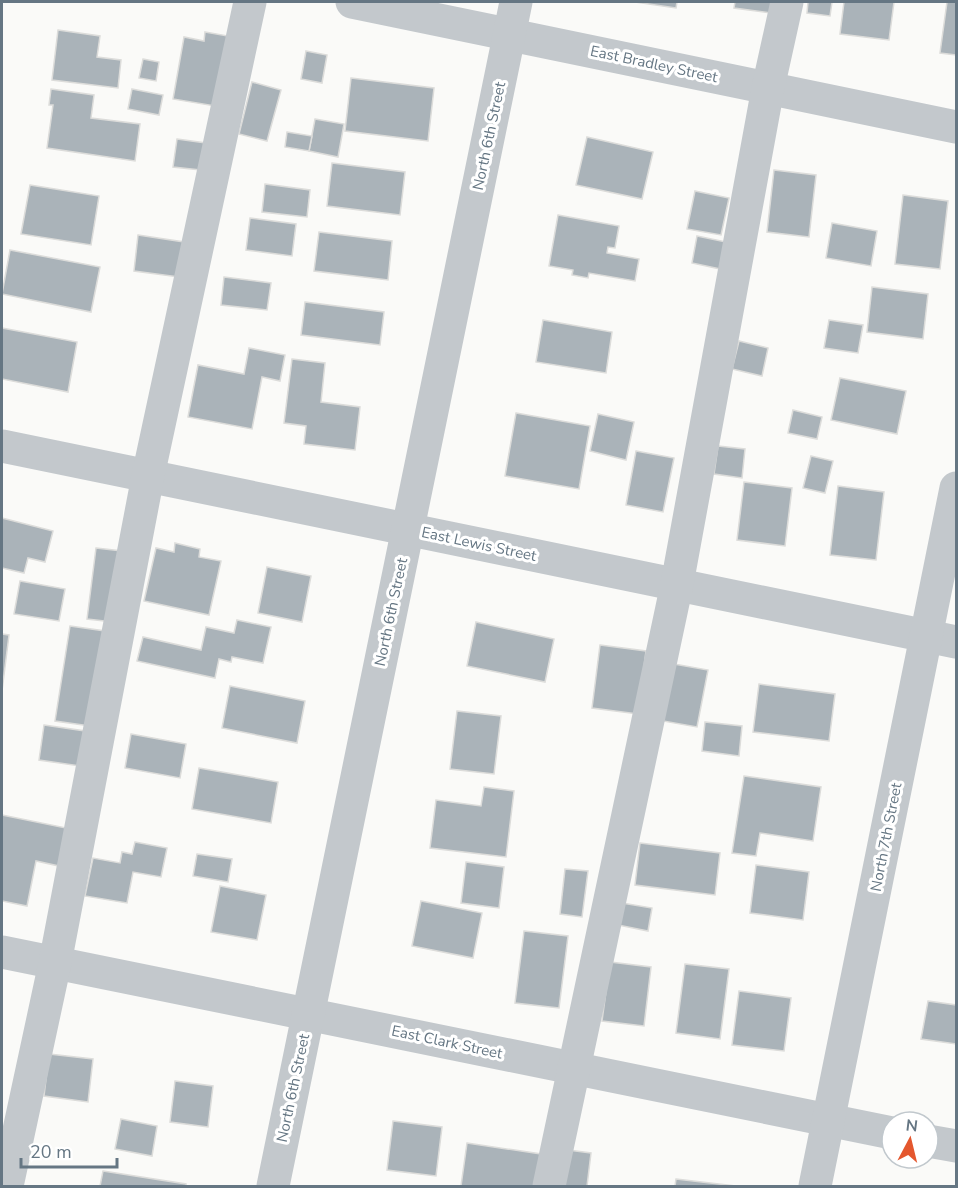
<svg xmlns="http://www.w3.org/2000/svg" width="958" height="1188" font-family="'Nunito Sans',sans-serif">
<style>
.building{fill:#aab3b9;stroke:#dcdcda;stroke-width:1.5}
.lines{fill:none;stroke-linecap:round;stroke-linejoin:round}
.minor{stroke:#c3c8cc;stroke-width:33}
.labels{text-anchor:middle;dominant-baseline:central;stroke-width:6;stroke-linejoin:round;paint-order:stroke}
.street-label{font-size:15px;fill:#657683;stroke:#fff}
</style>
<rect width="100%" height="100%" fill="#fafaf8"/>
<g class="building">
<polygon points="635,2 677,2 676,8"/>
<polygon points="735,2 772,2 771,13 734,8"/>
<polygon points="808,2 832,2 830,16 807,13"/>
<polygon points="844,2 894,2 889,40 840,34"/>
<polygon points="947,2 956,2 956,55 940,53"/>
<polygon points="58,30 100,36 97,57 121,60 118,88 52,80"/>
<polygon points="205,32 228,36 215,106 173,99 184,37 204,41"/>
<polygon points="306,51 327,55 322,83 301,79"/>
<polygon points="143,59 159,62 156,81 139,78"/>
<polygon points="351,78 434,88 428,141 345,131"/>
<polygon points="252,82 281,90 267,141 239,134"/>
<polygon points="51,89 94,95 91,118 140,124 135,161 47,148 53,105 49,105"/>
<polygon points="132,89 163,95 159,115 128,109"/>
<polygon points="315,119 344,124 338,157 309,151"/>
<polygon points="287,132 312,136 309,151 285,147"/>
<polygon points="587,137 653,152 642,199 576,185"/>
<polygon points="177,139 213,144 210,171 173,167"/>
<polygon points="332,163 405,172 400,215 327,206"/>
<polygon points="774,170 816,175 809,237 767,232"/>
<polygon points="265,184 310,190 307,217 262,212"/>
<polygon points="30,185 99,196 91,245 21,234"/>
<polygon points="695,191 729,198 721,235 687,229"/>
<polygon points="903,195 948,201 940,269 895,264"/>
<polygon points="558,215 619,226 615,248 608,247 607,253 639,259 635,281 589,273 588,278 572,275 573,270 549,266"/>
<polygon points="250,218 296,224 292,256 246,250"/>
<polygon points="832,223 877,231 871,266 826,258"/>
<polygon points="319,232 392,241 388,280 314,271"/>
<polygon points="138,235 184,242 179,277 134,271"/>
<polygon points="697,236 731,243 725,270 692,263"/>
<polygon points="10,250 100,267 91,312 2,294"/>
<polygon points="224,277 271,283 267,310 221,305"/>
<polygon points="872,287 928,294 923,339 867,332"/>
<polygon points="305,302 384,312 380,345 301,335"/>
<polygon points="543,320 612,332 606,373 536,362"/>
<polygon points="829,320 863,325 858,353 824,348"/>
<polygon points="2,328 77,342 68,392 2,379"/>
<polygon points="739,341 768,348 762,376 732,369"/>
<polygon points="249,348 285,355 280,381 262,377 252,429 188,417 198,365 244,374"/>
<polygon points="292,359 325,363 321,402 360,407 355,450 304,444 306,426 284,423"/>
<polygon points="840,378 906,391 897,434 831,420"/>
<polygon points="793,410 822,417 817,439 788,433"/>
<polygon points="516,413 590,426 579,489 505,476"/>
<polygon points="598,414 634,422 626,460 590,451"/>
<polygon points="718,446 745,449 742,478 714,474"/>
<polygon points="636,451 674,458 663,512 626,505"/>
<polygon points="811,456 833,461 825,493 803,488"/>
<polygon points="744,482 792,488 785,546 737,540"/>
<polygon points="838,486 884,492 876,560 830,555"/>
<polygon points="2,518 53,531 45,562 28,558 24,573 2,568"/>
<polygon points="175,543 200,549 199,557 221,561 209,615 144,601 156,548 174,552"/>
<polygon points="96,548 122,551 113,622 87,619"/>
<polygon points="267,567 311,576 302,622 258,613"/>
<polygon points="20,581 65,589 59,621 14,614"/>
<polygon points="237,620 271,627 263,663 232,657 231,662 219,659 215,678 137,661 143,637 201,650 206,627 234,633"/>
<polygon points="476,622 554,639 545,682 467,666"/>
<polygon points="70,626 105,631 90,726 55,721"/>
<polygon points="2,634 9,635 2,691"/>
<polygon points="600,645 646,651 638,714 592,708"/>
<polygon points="674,664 708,670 697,727 663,721"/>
<polygon points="759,684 835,694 829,741 753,732"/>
<polygon points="230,686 305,701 297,743 222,728"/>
<polygon points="457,711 501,716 494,774 450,769"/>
<polygon points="705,722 742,726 739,756 702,751"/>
<polygon points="44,725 85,731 80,766 39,760"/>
<polygon points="131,734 186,744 180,778 125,768"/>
<polygon points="199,768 278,782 271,823 192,809"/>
<polygon points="744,776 821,787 813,841 760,833 756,856 732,853"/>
<polygon points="484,787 514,791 506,857 430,848 436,800 481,806"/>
<polygon points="2,815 76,830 68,868 36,861 27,906 2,901"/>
<polygon points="135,842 167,848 161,877 133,872 127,903 85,896 93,858 120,863 122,852 132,854"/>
<polygon points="640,843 720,853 715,895 635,885"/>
<polygon points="197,854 232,859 228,882 193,876"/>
<polygon points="466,862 504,867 499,908 461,903"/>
<polygon points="756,865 809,872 803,920 750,913"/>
<polygon points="565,869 588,871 582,917 560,914"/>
<polygon points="220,886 266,895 257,940 211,932"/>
<polygon points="421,901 482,913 473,958 412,946"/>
<polygon points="622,903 652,908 648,931 618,925"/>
<polygon points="524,931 568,936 559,1008 515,1003"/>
<polygon points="610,962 651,967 644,1026 602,1021"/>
<polygon points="685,964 729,969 720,1039 676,1033"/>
<polygon points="739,991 791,998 784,1051 732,1045"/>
<polygon points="928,1001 956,1005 956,1044 921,1039"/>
<polygon points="49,1054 93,1059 88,1102 44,1096"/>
<polygon points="175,1081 213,1086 208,1127 170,1122"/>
<polygon points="121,1119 157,1126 152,1156 115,1149"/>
<polygon points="393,1121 442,1127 436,1176 387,1170"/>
<polygon points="467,1143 541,1154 537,1186 461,1186"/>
<polygon points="568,1150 591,1153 587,1186 563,1186"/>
<polygon points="103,1171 186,1184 186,1186 100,1186"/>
<polygon points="676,1179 736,1186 675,1186"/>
</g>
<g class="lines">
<g class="minor">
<polyline points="352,2 956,127"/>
<polyline points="2,446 956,642"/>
<polyline points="2,952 892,1133"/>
<polyline points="928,1141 956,1146"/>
<polyline points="7,1186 55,963 148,476 250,2"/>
<polyline points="273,1186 516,2"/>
<polyline points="549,1186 677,584 768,88 787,2"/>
<polyline points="815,1186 956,488"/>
</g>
</g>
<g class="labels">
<g class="street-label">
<text transform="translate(654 64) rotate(12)">East Bradley Street</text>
<text transform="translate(489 136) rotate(-78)">North 6th Street</text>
<text transform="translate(479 544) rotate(12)">East Lewis Street</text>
<text transform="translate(391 612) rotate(-78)">North 6th Street</text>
<text transform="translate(886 837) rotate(-79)">North 7th Street</text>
<text transform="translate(447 1042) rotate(12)">East Clark Street</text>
<text transform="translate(293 1088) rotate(-78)">North 6th Street</text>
</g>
</g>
<rect width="958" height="1188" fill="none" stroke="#657683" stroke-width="6"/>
<g transform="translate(910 1140) rotate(7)"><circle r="28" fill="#ffffff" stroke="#c1c8cd" stroke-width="1.5"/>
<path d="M0-4.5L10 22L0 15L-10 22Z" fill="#e4572e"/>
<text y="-9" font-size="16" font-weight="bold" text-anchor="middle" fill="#657683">N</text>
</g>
<path d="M21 1158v9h96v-9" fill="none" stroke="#657683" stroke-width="3"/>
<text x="30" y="1158" font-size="18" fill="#657683" stroke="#ffffff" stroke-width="4.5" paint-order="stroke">20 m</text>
</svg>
